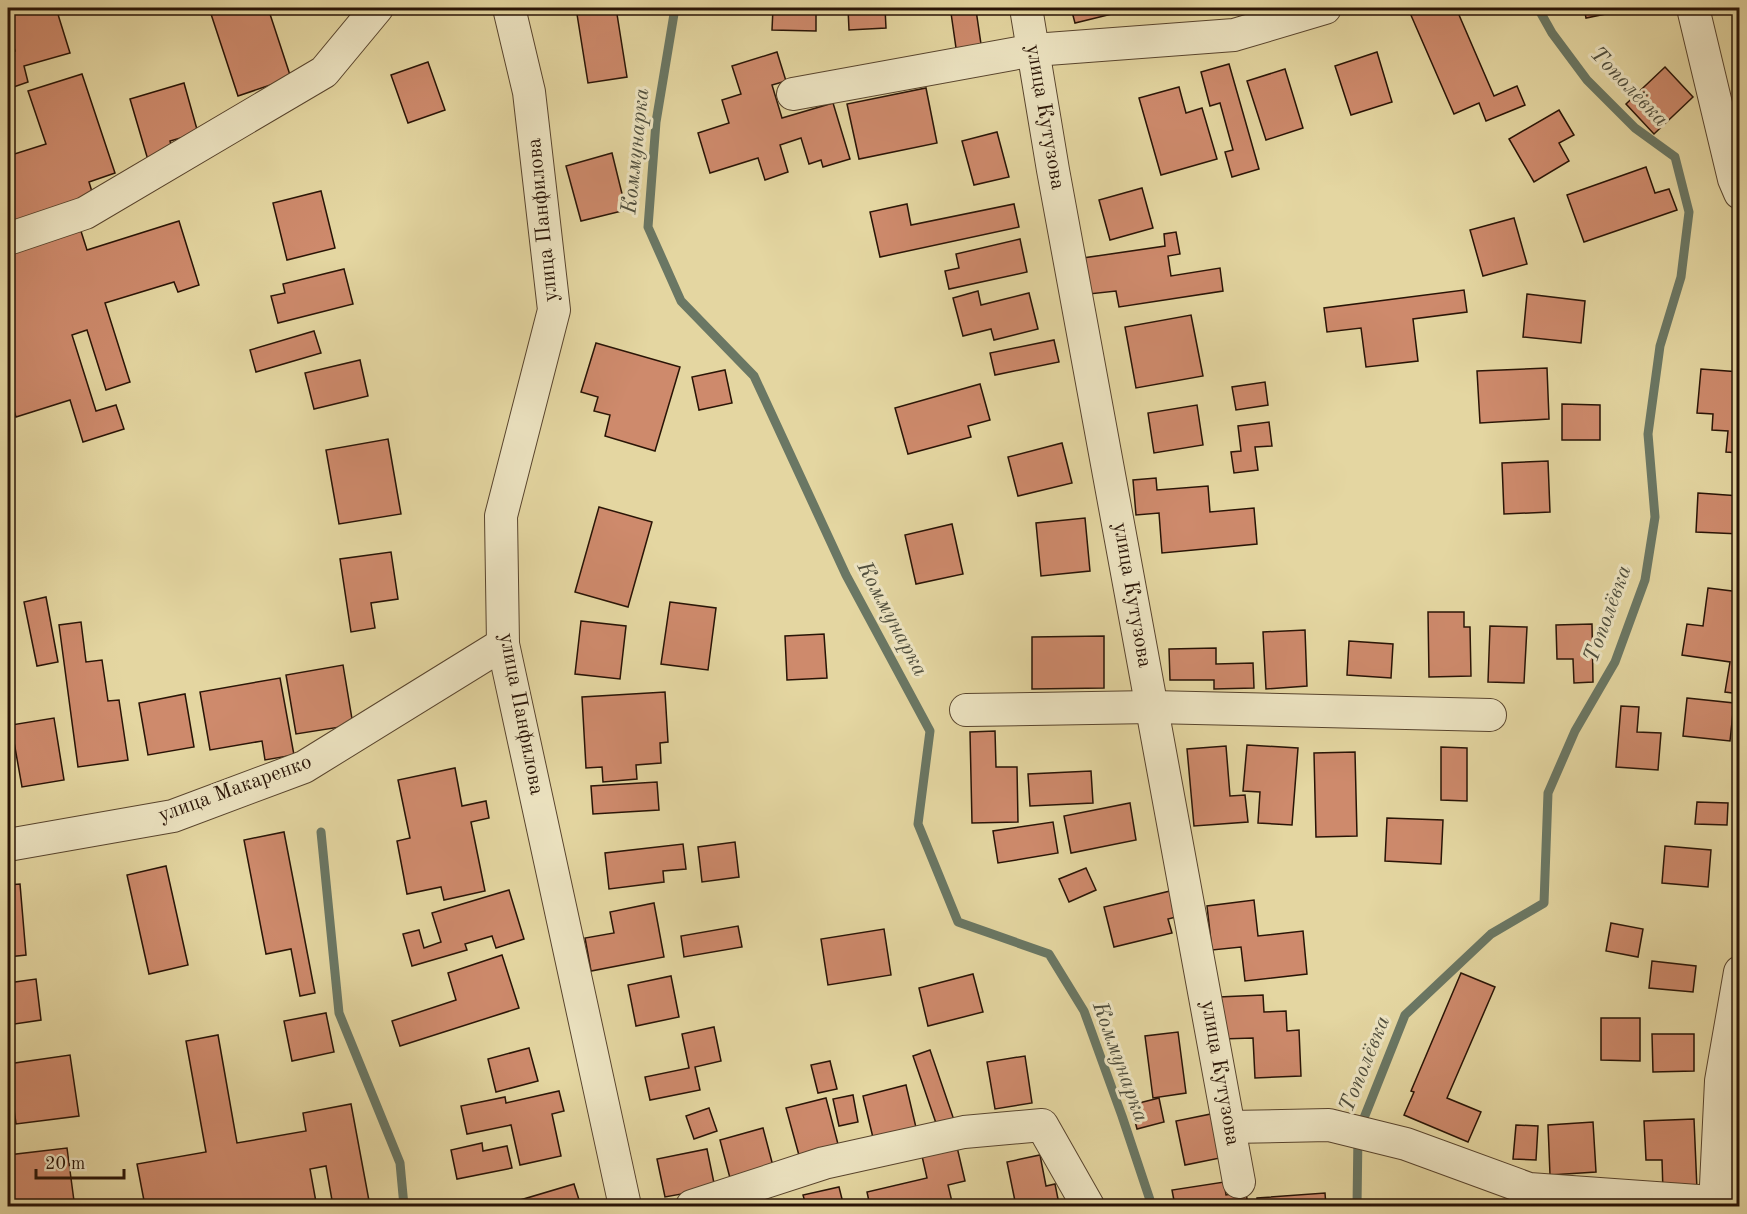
<svg xmlns="http://www.w3.org/2000/svg" width="1747" height="1214" font-family="'Old Standard TT',serif">
<style>
.lines{fill:none;stroke-linecap:round;stroke-linejoin:round}
.stream{stroke:#6a7764;stroke-width:9}
.building{fill:#ce8a6c;stroke:#291406;stroke-width:1.5}
.minor-casing{stroke:#58442d;stroke-width:34}
.minor{stroke:#ede4c2;stroke-width:32}
.labels{text-anchor:middle;dominant-baseline:central;stroke-width:6;stroke-linejoin:round;paint-order:stroke}
.street-label{font-size:21px;fill:#291406;stroke:#ede4c2}
.water-label{font-size:22px;font-style:italic;fill:#4f4e3d;stroke:#ede4c2}
</style>
<rect width="100%" height="100%" fill="#e4d6a1"/>
<filter id="stains"><feTurbulence type="fractalNoise" baseFrequency=".00333" numOctaves="4"/><feColorMatrix values="0 0 0 0 .2 0 0 0 0 .09 0 0 0 0 .02 0 0 0 .5 -.17"/></filter>
<radialGradient id="worn" r=".72"><stop offset=".6" stop-color="#630" stop-opacity="0"/><stop offset="1" stop-color="#630" stop-opacity=".3"/></radialGradient>
<g class="lines">
<g class="stream">
<polyline points="675,8 656,122 648,227 681,301 754,376 846,575 930,731 918,824 958,922 1049,954 1084,1011 1122,1116 1152,1206"/>
<polyline points="321,832 339,1013 400,1163 404,1206"/>
<polyline points="1357,1206 1358,1133 1405,1015 1491,934 1544,903 1548,793 1575,731 1615,662 1645,580 1655,517 1648,434 1660,346 1681,277 1689,212 1675,157 1635,128 1587,80 1552,33 1538,8"/>
</g>
</g>
<g class="building">
<polygon points="8,8 56,8 70,53 24,66 28,82 8,89 8,53 15,51 8,27"/>
<polygon points="209,8 268,8 291,78 238,96"/>
<polygon points="576,8 616,8 627,77 588,83"/>
<polygon points="773,8 816,8 816,31 772,30"/>
<polygon points="848,8 885,8 886,28 849,30"/>
<polygon points="1071,8 1110,8 1112,14 1075,23"/>
<polygon points="1423,8 1456,8 1494,96 1517,86 1525,105 1486,121 1479,103 1454,114 1410,13"/>
<polygon points="1584,8 1635,8 1586,18"/>
<polygon points="976,10 982,51 957,55 951,13"/>
<polygon points="777,52 786,81 772,85 782,118 833,103 850,159 823,167 821,160 809,164 801,138 780,145 788,172 765,180 758,158 710,173 698,133 729,123 722,100 741,94 732,66"/>
<polygon points="1377,52 1392,102 1351,115 1335,66"/>
<polygon points="428,62 445,110 408,123 391,75"/>
<polygon points="1229,64 1259,169 1232,177 1225,152 1233,150 1220,103 1210,106 1201,72"/>
<polygon points="1665,67 1693,97 1654,134 1626,104"/>
<polygon points="1285,69 1303,128 1266,140 1247,81"/>
<polygon points="82,74 115,173 89,182 93,195 8,223 8,156 46,144 28,91"/>
<polygon points="184,83 198,133 170,141 173,152 148,160 130,99"/>
<polygon points="1179,87 1186,113 1202,108 1217,159 1161,175 1139,98"/>
<polygon points="926,88 937,143 859,159 847,104"/>
<polygon points="1559,110 1574,135 1559,143 1569,161 1534,182 1509,139"/>
<polygon points="997,132 1009,177 974,185 962,141"/>
<polygon points="612,153 626,210 581,221 566,166"/>
<polygon points="1646,167 1655,193 1669,189 1677,210 1584,242 1567,195"/>
<polygon points="1142,188 1153,228 1110,240 1099,200"/>
<polygon points="321,191 335,248 287,260 273,203"/>
<polygon points="907,204 911,225 1014,204 1019,227 880,257 870,212"/>
<polygon points="1514,218 1527,264 1483,276 1470,230"/>
<polygon points="179,221 199,285 178,292 174,282 105,303 130,382 106,390 87,330 72,335 96,411 116,405 124,429 83,442 70,400 16,417 8,391 8,247 79,225 87,250"/>
<polygon points="1176,232 1180,254 1168,256 1171,276 1220,268 1223,291 1119,307 1116,291 1089,294 1083,258 1165,246 1164,234"/>
<polygon points="1020,239 1027,272 949,289 945,271 959,268 956,254"/>
<polygon points="344,269 353,304 278,323 271,296 285,293 283,284"/>
<polygon points="1464,290 1467,312 1413,319 1418,361 1366,367 1361,328 1327,332 1324,308"/>
<polygon points="978,291 981,305 1029,293 1038,329 994,340 991,329 963,336 953,298"/>
<polygon points="1527,294 1585,301 1581,343 1523,337"/>
<polygon points="1191,315 1203,376 1136,388 1125,327"/>
<polygon points="314,331 321,353 256,372 250,350"/>
<polygon points="1054,340 1059,362 995,375 990,353"/>
<polygon points="596,343 680,367 655,451 605,436 610,415 594,411 598,397 581,392"/>
<polygon points="360,360 368,396 314,409 305,373"/>
<polygon points="1547,368 1549,419 1480,423 1477,371"/>
<polygon points="1701,369 1740,372 1740,453 1726,452 1728,431 1712,430 1713,414 1697,413"/>
<polygon points="725,370 732,403 699,410 692,377"/>
<polygon points="1265,382 1268,405 1236,410 1232,387"/>
<polygon points="980,384 990,420 968,426 971,437 908,454 895,408"/>
<polygon points="1562,404 1600,405 1600,440 1562,440"/>
<polygon points="1197,405 1203,445 1154,453 1148,413"/>
<polygon points="1269,422 1272,446 1255,447 1258,470 1234,473 1231,452 1241,451 1238,426"/>
<polygon points="388,439 401,514 339,524 326,450"/>
<polygon points="1062,443 1072,483 1018,496 1008,457"/>
<polygon points="1548,461 1550,512 1504,514 1502,463"/>
<polygon points="1156,478 1157,490 1208,486 1210,512 1254,508 1257,544 1162,553 1159,513 1136,515 1133,480"/>
<polygon points="1698,493 1740,496 1740,534 1696,532"/>
<polygon points="599,507 652,522 628,607 575,592"/>
<polygon points="1085,518 1090,571 1041,576 1036,523"/>
<polygon points="952,524 963,574 916,584 905,535"/>
<polygon points="391,552 398,599 371,603 375,628 351,632 340,559"/>
<polygon points="1708,588 1740,592 1740,694 1725,692 1730,662 1682,655 1687,624 1703,626"/>
<polygon points="46,597 58,662 37,666 24,602"/>
<polygon points="670,602 716,608 708,670 661,664"/>
<polygon points="1428,612 1464,612 1464,627 1470,627 1471,676 1429,677"/>
<polygon points="581,621 626,626 620,679 575,674"/>
<polygon points="81,622 86,662 102,660 108,701 119,700 128,760 78,767 59,625"/>
<polygon points="1592,624 1593,682 1574,683 1573,659 1557,659 1556,625"/>
<polygon points="1490,626 1527,627 1524,683 1488,682"/>
<polygon points="1305,630 1307,686 1266,689 1263,632"/>
<polygon points="824,634 827,678 787,680 785,636"/>
<polygon points="1104,636 1104,688 1032,689 1032,637"/>
<polygon points="1349,641 1393,644 1391,678 1347,675"/>
<polygon points="1216,648 1216,664 1253,663 1254,688 1214,689 1214,680 1170,680 1169,649"/>
<polygon points="343,665 353,725 296,734 286,675"/>
<polygon points="280,678 294,755 265,760 262,741 210,750 200,692"/>
<polygon points="665,692 668,742 660,743 661,763 636,765 637,779 603,782 602,767 586,768 582,697"/>
<polygon points="185,694 194,747 148,755 139,703"/>
<polygon points="1687,698 1734,703 1730,741 1683,736"/>
<polygon points="1621,706 1639,707 1637,732 1661,733 1658,770 1616,767"/>
<polygon points="54,718 64,780 22,787 11,725"/>
<polygon points="995,731 996,767 1017,767 1018,822 972,823 970,732"/>
<polygon points="1247,745 1298,748 1292,825 1258,823 1260,792 1243,791"/>
<polygon points="1226,746 1230,796 1245,795 1248,822 1194,826 1187,749"/>
<polygon points="1441,747 1467,748 1467,801 1441,800"/>
<polygon points="1355,752 1357,836 1316,837 1314,753"/>
<polygon points="8,756 12,783 8,784"/>
<polygon points="455,768 462,806 486,801 489,818 471,822 485,891 444,900 441,887 407,894 397,841 410,838 398,780"/>
<polygon points="1091,771 1093,803 1030,806 1028,774"/>
<polygon points="657,782 659,810 593,814 591,786"/>
<polygon points="1697,802 1728,803 1727,825 1695,824"/>
<polygon points="1130,803 1136,840 1071,853 1064,816"/>
<polygon points="1387,818 1443,820 1441,864 1385,861"/>
<polygon points="1053,822 1058,853 998,863 993,831"/>
<polygon points="284,832 315,993 300,996 291,949 266,954 244,840"/>
<polygon points="735,842 739,877 702,882 698,847"/>
<polygon points="683,844 686,869 663,871 664,882 609,889 605,853"/>
<polygon points="1665,846 1711,850 1708,887 1662,883"/>
<polygon points="166,866 188,965 149,974 127,875"/>
<polygon points="1086,868 1096,890 1069,902 1059,879"/>
<polygon points="20,884 26,955 8,957 8,885"/>
<polygon points="509,890 524,939 496,948 492,936 465,944 467,950 412,966 403,934 419,930 424,948 441,942 432,913"/>
<polygon points="1170,891 1176,917 1168,919 1172,933 1114,947 1104,907"/>
<polygon points="1254,900 1258,936 1303,931 1307,974 1245,981 1241,947 1212,950 1207,906"/>
<polygon points="654,903 664,957 591,971 585,938 614,933 610,912"/>
<polygon points="1611,923 1643,929 1638,957 1606,951"/>
<polygon points="738,926 742,947 684,957 681,936"/>
<polygon points="884,929 891,975 828,985 821,939"/>
<polygon points="502,955 519,1008 400,1046 392,1021 456,1000 448,973"/>
<polygon points="1652,961 1696,966 1693,992 1649,988"/>
<polygon points="1461,973 1495,987 1447,1098 1481,1112 1468,1142 1404,1115 1414,1092 1411,1091"/>
<polygon points="973,974 983,1012 928,1026 919,988"/>
<polygon points="671,976 679,1017 636,1026 628,985"/>
<polygon points="36,979 41,1020 8,1025 8,983"/>
<polygon points="1263,995 1264,1012 1286,1011 1287,1031 1299,1030 1301,1076 1255,1078 1253,1038 1221,1039 1219,997"/>
<polygon points="326,1013 334,1052 292,1061 284,1021"/>
<polygon points="1601,1018 1640,1018 1640,1061 1601,1060"/>
<polygon points="714,1027 721,1061 695,1067 700,1090 650,1100 645,1077 689,1068 682,1034"/>
<polygon points="1178,1032 1186,1093 1153,1098 1145,1036"/>
<polygon points="1652,1034 1694,1034 1694,1071 1653,1072"/>
<polygon points="218,1035 237,1143 306,1131 303,1113 351,1104 370,1206 333,1206 326,1166 310,1169 316,1202 293,1206 145,1206 137,1164 206,1152 186,1041"/>
<polygon points="529,1048 538,1081 496,1092 488,1059"/>
<polygon points="930,1050 955,1123 938,1129 913,1056"/>
<polygon points="70,1055 79,1116 16,1124 8,1064"/>
<polygon points="1025,1056 1032,1103 995,1109 987,1062"/>
<polygon points="830,1061 837,1089 818,1093 811,1065"/>
<polygon points="906,1085 918,1136 875,1146 863,1096"/>
<polygon points="559,1091 564,1111 552,1114 561,1156 520,1165 511,1125 467,1134 461,1106 505,1097 506,1103"/>
<polygon points="853,1095 858,1122 839,1126 833,1099"/>
<polygon points="826,1098 839,1148 800,1159 786,1108"/>
<polygon points="1159,1098 1164,1122 1137,1129 1131,1105"/>
<polygon points="709,1108 717,1131 694,1139 686,1116"/>
<polygon points="1211,1114 1220,1158 1185,1165 1176,1121"/>
<polygon points="1694,1119 1697,1190 1663,1192 1662,1160 1646,1160 1644,1121"/>
<polygon points="1593,1122 1596,1172 1550,1175 1548,1125"/>
<polygon points="1516,1125 1538,1126 1536,1160 1513,1159"/>
<polygon points="763,1128 773,1166 730,1178 720,1140"/>
<polygon points="482,1143 483,1151 507,1146 512,1168 457,1179 451,1150"/>
<polygon points="957,1147 965,1181 948,1185 953,1206 870,1206 867,1192 927,1178 922,1156"/>
<polygon points="67,1148 74,1201 11,1206 8,1155"/>
<polygon points="707,1149 715,1188 665,1197 657,1159"/>
<polygon points="1040,1155 1046,1186 1055,1184 1059,1204 1048,1206 1016,1206 1007,1162"/>
<polygon points="1224,1182 1226,1195 1246,1192 1248,1206 1175,1206 1172,1190"/>
<polygon points="574,1184 581,1206 500,1206"/>
<polygon points="839,1187 843,1203 849,1201 850,1206 806,1206 803,1195"/>
<polygon points="1325,1193 1326,1206 1257,1206 1257,1198"/>
<polygon points="1454,1200 1485,1204 1485,1206 1453,1206"/>
</g>
<g class="lines">
<g class="minor-casing">
<g id="minor">
<polyline points="509,8 529,92 554,310 501,516 503,644 625,1206"/>
<polyline points="1026,8 1053,170 1239,1182"/>
<polyline points="1693,8 1734,179 1740,193"/>
<polyline points="793,94 1034,50 1234,35 1325,8"/>
<polyline points="8,239 85,213 324,72 377,8"/>
<polyline points="966,710 1152,707 1490,715"/>
<polyline points="8,845 173,816 304,767 503,644"/>
<polyline points="1230,1127 1329,1125 1406,1144 1529,1189 1740,1204"/>
<polyline points="692,1206 824,1163 964,1132 1042,1125 1088,1206"/>
<polyline points="1715,1206 1721,1081 1740,972"/>
</g>
</g>
<use href="#minor" class="minor"/>
</g>
<g class="labels">
<g class="street-label">
<text transform="translate(1045 117) rotate(80)">улица Кутузова</text>
<text transform="translate(543 220) rotate(-96)">улица Панфилова</text>
<text transform="translate(1132 595) rotate(80)">улица Кутузова</text>
<text transform="translate(521 714) rotate(79)">улица Панфилова</text>
<text transform="translate(235 789) rotate(-20)">улица Макаренко</text>
<text transform="translate(1220 1073) rotate(80)">улица Кутузова</text>
</g>
<g class="water-label">
<text transform="translate(1629 87) rotate(46)">Тополёвка</text>
<text transform="translate(636 151) rotate(-84)">Коммунарка</text>
<text transform="translate(1608 614) rotate(-70)">Тополёвка</text>
<text transform="translate(892 619) rotate(62)">Коммунарка</text>
<text transform="translate(1120 1062) rotate(70)">Коммунарка</text>
<text transform="translate(1365 1064) rotate(-68)">Тополёвка</text>
</g>
</g>
<rect width="1747" height="1214" fill="none" stroke="#e4d6a1" stroke-width="30"/>
<rect x="9" y="9" width="1729" height="1196" fill="none" stroke="#291406" stroke-width="3"/>
<rect x="15" y="15" width="1717" height="1184" fill="none" stroke="#291406" stroke-width="1.5"/>
<path d="M36 1169v9h88v-9" fill="none" stroke="#291406" stroke-width="3"/>
<text x="45" y="1169" font-size="18" fill="#291406" stroke="#ede4c2" stroke-width="4.5" paint-order="stroke">20 m</text>
<rect width="100%" height="100%" filter="url(#stains)"/>
<rect width="100%" height="100%" fill="url(#worn)"/>
</svg>
